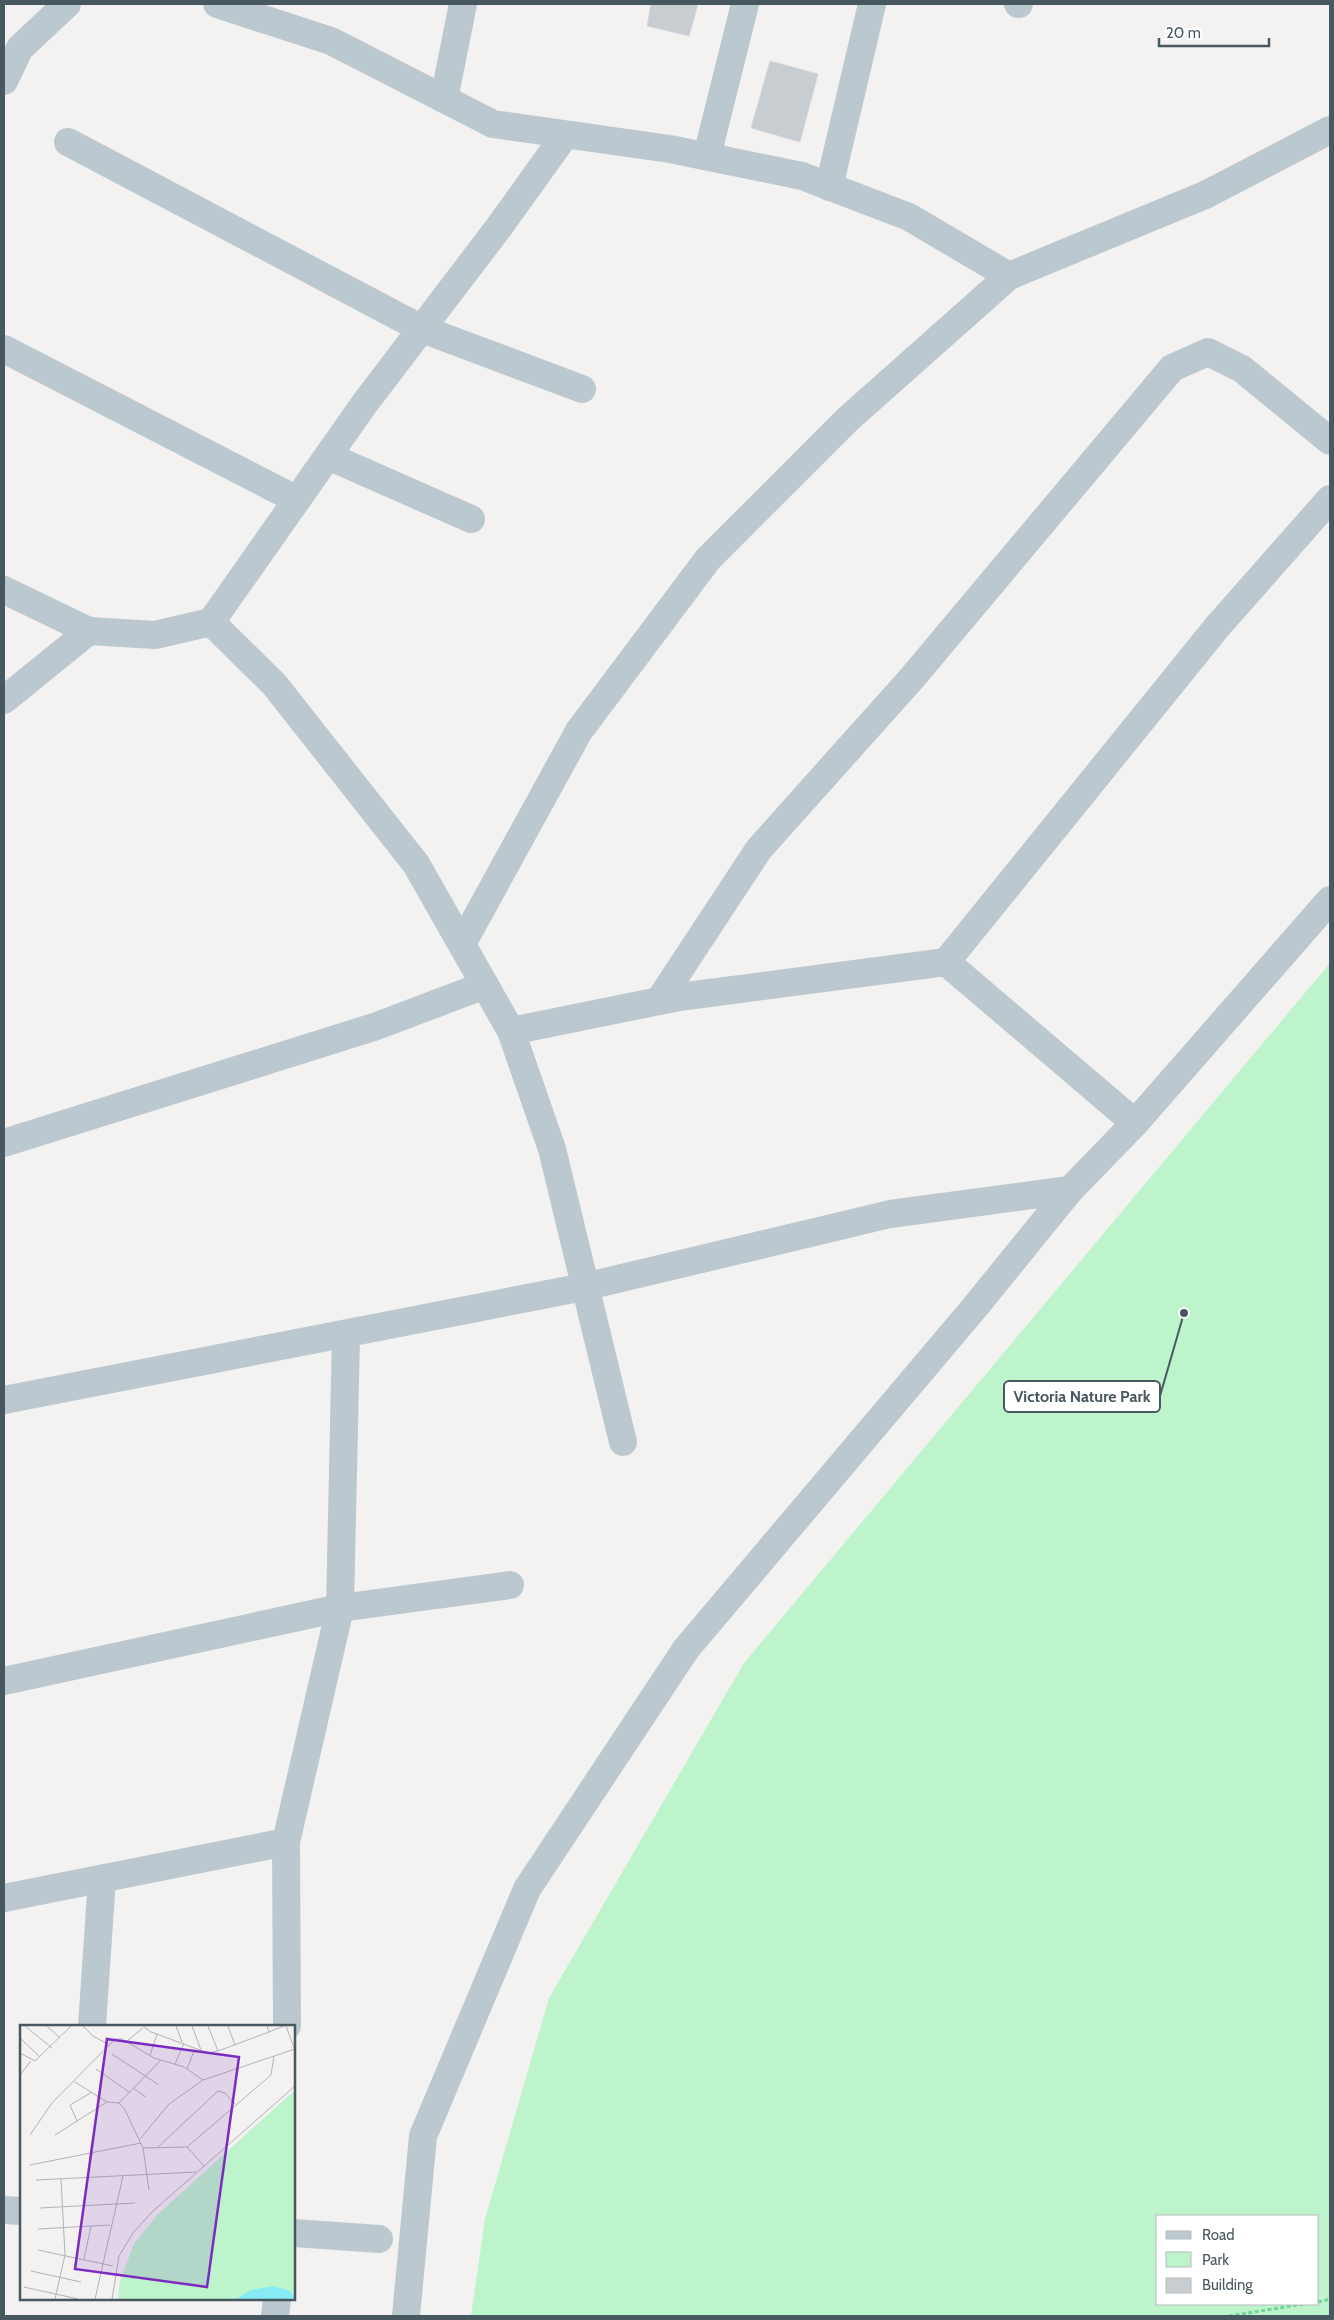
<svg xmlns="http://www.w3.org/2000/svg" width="1334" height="2320" font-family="Cabin,sans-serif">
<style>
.green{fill:#bdf4cb;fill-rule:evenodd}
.building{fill:#c8cdd1;stroke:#d5d8dd}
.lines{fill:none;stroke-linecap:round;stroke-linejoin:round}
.path{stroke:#71d597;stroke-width:3;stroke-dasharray:4 2.5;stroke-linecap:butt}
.minor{stroke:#bbc8cf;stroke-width:28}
.inset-road{fill:none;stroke:#afb4b7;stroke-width:1}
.view{fill:#7b2cbf;fill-opacity:0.15;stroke:#7b2cbf;stroke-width:2.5}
.inset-edge{fill:none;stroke:#475860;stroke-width:2.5}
.leader{fill:none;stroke:#475860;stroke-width:2}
.callout-dot{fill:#475860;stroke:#fff;stroke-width:2}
.callout{fill:#fff;stroke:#475860;stroke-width:2}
.callout-label{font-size:16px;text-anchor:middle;font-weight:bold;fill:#475860}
</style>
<rect width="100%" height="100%" fill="#f4f1f1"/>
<path class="green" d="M1330,963V2316H471L485,2219L549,1998L744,1663ZM1158,2216H1318V2304H1158Z"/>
<g class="building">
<polygon points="651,4 698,4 689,36 647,26"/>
<polygon points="770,61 818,74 800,142 751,128"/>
</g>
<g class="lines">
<g class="path">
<polyline points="1318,2302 1330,2299"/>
<polyline points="1229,2316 1304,2304"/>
</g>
<g class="minor">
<polyline points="217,4 331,41 493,124 670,149 802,176 909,217 1009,276 1205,195 1330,130"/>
<polyline points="1018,4 1019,4"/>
<polyline points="4,81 20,48 67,4"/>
<polyline points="444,99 463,4"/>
<polyline points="68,142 422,329 582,389"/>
<polyline points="707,156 745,4"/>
<polyline points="829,187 872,4"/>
<polyline points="4,349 297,500"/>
<polyline points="328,456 471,519"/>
<polyline points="4,590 89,631 155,635 211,622 274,684 416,864 511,1031 552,1149 623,1442"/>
<polyline points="211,622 365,403 499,227 565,135"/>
<polyline points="4,700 89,631"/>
<polyline points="462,944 579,731 708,559 848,419 1009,276"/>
<polyline points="946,962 1217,627 1330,499"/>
<polyline points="659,1001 759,849 912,678 1172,368 1208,352 1242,369 1330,441"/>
<polyline points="511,1031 679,997 946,962 1135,1123"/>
<polyline points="4,1143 374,1027 485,985"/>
<polyline points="4,1400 584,1287 890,1214 1070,1190"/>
<polyline points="4,1681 340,1608 510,1585"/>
<polyline points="4,1898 286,1842"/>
<polyline points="92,2026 102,1879"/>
<polyline points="287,2026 286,1842 340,1608 346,1334"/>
<polyline points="4,2210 21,2211"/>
<polyline points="294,2233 379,2239"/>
<polyline points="275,2316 277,2299"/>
<polyline points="406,2316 423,2136 527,1889 686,1649 975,1307 1070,1190 1135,1123 1330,900"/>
</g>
</g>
<g transform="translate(20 2025)">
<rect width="275" height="275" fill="#f4f1f1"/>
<path d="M275,65V274H98L100,255L114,219L138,189Z" fill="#bdf4cb"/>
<path d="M253,261L270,266L275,274H216L231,265Z" fill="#86ebf4"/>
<path class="inset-road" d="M5,1L32,23M27,1L40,13M63,1L73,11L88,19M123,1L131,7L188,28L198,26M156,1L162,17M172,1L181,25M188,1L198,26L249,7M208,1L215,20M247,1L249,7L264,1M266,1L275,25M0,13L20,32M107,16L123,3M0,28L15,36L51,1M92,29L139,60M130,30L137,9M155,39L164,18M76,44L109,67M167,44L174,26M0,50L11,36M55,57L87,77L99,78L105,85L123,123L129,165M113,63L126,72M99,78L141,35M57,96L50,80L72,67M10,110L32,78L95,14H102L134,33L164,42L183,55L275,24M35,110L87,77M120,114L149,79L183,55M138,122L198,66L205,68L215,79M167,122L251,50L254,31M123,123L167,122L184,141M10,140L121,118M16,155L176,147M20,183L115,178M18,204L90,200M18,225L93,241M64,234L71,201M11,246L61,257M4,262L58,274M35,274L45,230L41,154M75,274L103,151M92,274L99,231L113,208L132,187L275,61"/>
<path class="view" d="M87,14L219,32L187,262L55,244Z"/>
<rect width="275" height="275" class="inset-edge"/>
</g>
<path class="leader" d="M1184 1313L1160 1396"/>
<circle class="callout-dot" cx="1184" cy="1313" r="5"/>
<rect class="callout" x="1004" y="1381" width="156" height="31" rx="5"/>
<g class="callout-label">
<text x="1082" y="1402">Victoria Nature Park</text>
</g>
<rect width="1334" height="2320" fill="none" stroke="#475860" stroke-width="10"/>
<rect x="1156" y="2215" width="162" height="90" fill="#ffffff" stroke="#b5bcbf"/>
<rect x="1166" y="2231" width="25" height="8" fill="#bbc8cf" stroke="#b5bcbf"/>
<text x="1202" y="2240" font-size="15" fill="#475860">Road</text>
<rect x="1166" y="2252" width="25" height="15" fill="#bdf4cb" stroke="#b5bcbf"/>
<text x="1202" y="2265" font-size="15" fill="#475860">Park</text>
<rect x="1166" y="2278" width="25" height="15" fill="#c8cdd1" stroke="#b5bcbf"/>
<text x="1202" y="2290" font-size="15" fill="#475860">Building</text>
<path d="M1159 38v8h110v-8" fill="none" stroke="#475860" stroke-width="2.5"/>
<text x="1166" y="38" font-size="15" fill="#475860" stroke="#ffffff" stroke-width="4" paint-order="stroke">20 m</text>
</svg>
